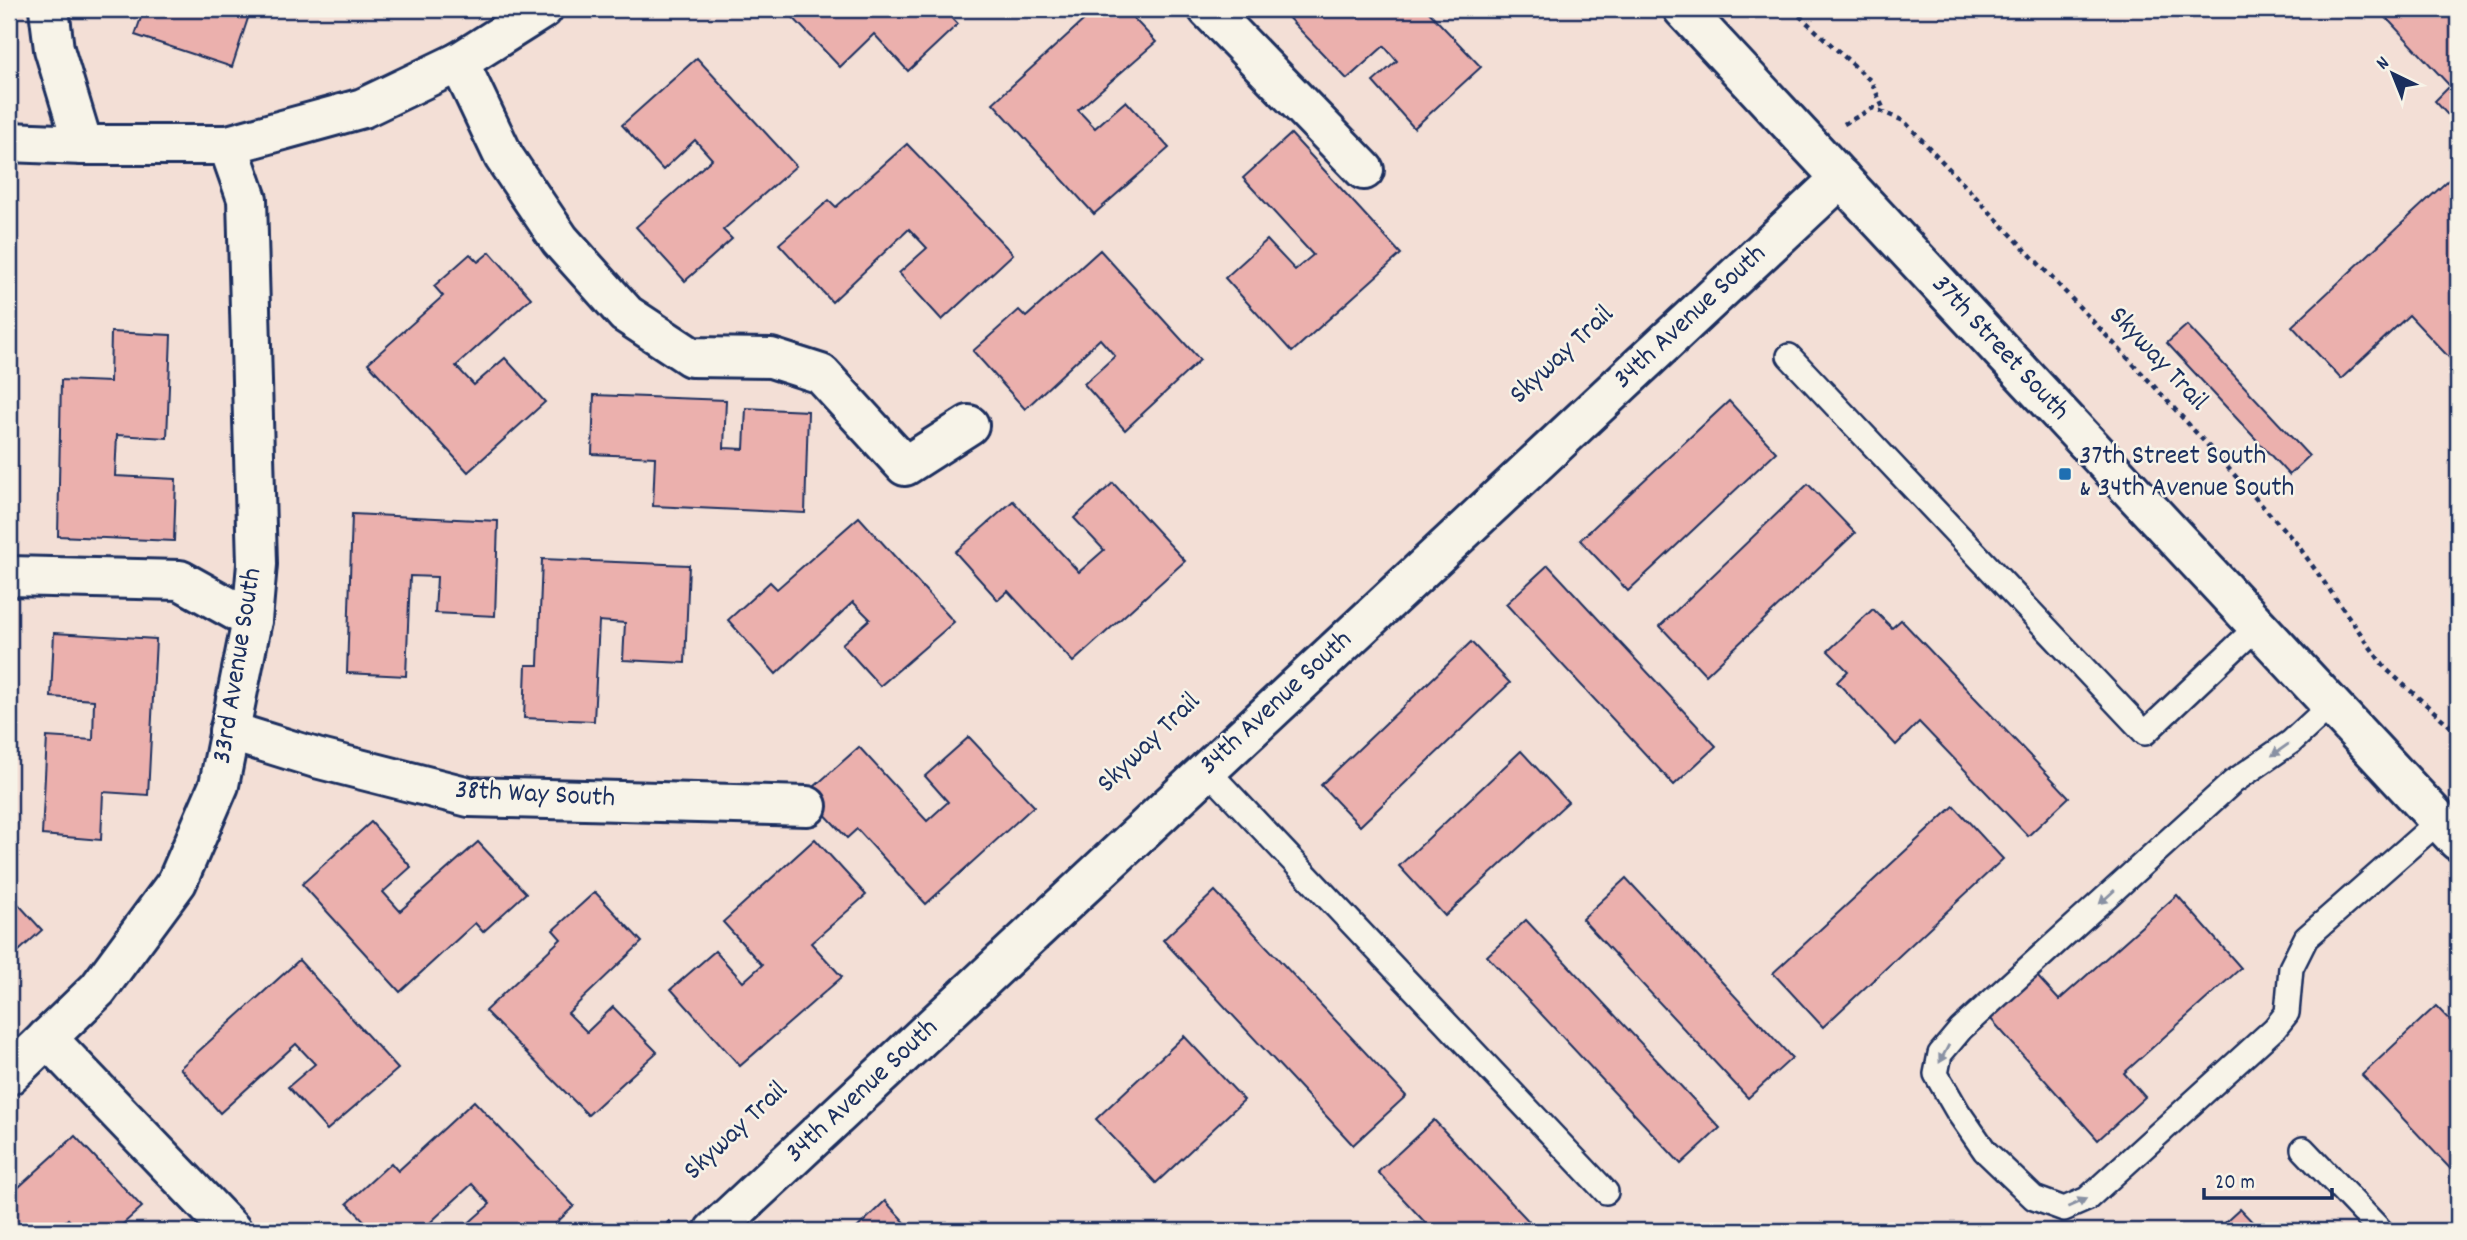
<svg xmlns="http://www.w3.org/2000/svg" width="2467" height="1240" font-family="Dekko,sans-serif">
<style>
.building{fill:#ebb0ad;stroke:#1b2f5e;stroke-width:2}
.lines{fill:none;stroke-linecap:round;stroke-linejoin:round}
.service-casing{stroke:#1b2f5e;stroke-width:28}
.minor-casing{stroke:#1b2f5e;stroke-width:44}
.tertiary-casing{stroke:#1b2f5e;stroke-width:44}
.path{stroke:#1b2f5e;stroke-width:4.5;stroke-dasharray:5 5;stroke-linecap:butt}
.service{stroke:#f7f3e8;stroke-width:23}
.minor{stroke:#f7f3e8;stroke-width:38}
.tertiary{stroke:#f7f3e8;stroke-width:38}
.oneway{fill:#8991a3}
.poi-dot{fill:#1f6fb2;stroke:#f7f3e8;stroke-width:2.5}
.labels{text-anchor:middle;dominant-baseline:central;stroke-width:5;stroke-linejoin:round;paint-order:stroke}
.street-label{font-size:28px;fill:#1b2f5e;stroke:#f7f3e8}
.poi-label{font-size:28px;fill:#1b2f5e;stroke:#f7f3e8;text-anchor:start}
</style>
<rect width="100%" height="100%" fill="#f3dfd6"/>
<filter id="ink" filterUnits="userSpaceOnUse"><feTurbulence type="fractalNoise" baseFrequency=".0143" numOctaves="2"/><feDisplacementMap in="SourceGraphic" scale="14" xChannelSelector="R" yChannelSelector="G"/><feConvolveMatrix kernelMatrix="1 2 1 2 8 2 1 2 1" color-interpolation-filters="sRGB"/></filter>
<g filter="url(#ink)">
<g class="building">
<polygon points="144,9 251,9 232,67 135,35"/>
<polygon points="785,9 944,9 958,24 908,71 874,34 840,67"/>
<polygon points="1096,9 1125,9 1156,42 1078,110 1095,128 1126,101 1169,148 1094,214 993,103"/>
<polygon points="1280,9 1426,9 1481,67 1414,128 1373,82 1397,61 1384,46 1347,79"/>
<polygon points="2378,9 2458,9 2458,126 2435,101 2450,86"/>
<polygon points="697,58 796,166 723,230 732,239 685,281 636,227 712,159 695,140 663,170 622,125"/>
<polygon points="1291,134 1401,254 1292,352 1225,278 1267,240 1295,270 1313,255 1243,178"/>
<polygon points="907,144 1013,254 942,320 899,273 927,248 909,229 832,302 779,244 829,200 836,207"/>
<polygon points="2458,171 2458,367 2409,315 2341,379 2292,326"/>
<polygon points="1100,250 1200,360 1125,430 1084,384 1115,356 1100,339 1025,409 973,351 1019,310 1026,317"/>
<polygon points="490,252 531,298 456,366 474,385 505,358 545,402 468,472 368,363 443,296 434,286 470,254 478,262"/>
<polygon points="9,274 14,274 11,378 9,378"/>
<polygon points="2187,325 2309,456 2289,475 2167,343"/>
<polygon points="111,332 171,335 167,438 117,435 115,476 176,479 174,541 58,536 61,380 110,382"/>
<polygon points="594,395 726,400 724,448 744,449 746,408 808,411 805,513 653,506 655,457 592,454"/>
<polygon points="1729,401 1776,452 1628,591 1580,540"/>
<polygon points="1113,483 1185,561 1073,662 1008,591 998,600 955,552 1013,501 1079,572 1104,550 1074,518"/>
<polygon points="1808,484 1855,533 1706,675 1660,626"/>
<polygon points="352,514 498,521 495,616 435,613 437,577 410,576 406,676 347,673"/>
<polygon points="859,517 954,622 880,686 842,644 870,619 853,602 776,674 728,620 770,582 777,589"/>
<polygon points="542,559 689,565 685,663 623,660 625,623 599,621 594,721 524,718 526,665 538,665"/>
<polygon points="1548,565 1716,746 1674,785 1506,604"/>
<polygon points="1873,609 1892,628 1901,620 2069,797 2028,836 1919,722 1896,745 1837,682 1848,671 1828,651"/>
<polygon points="54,633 156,639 148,795 103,792 101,840 42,835 47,737 93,740 94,700 51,697"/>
<polygon points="1471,642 1510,683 1360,826 1321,785"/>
<polygon points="969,737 1034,806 926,904 857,829 847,838 806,794 859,747 927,821 948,802 925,776"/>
<polygon points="1521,751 1568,802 1445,916 1399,866"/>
<polygon points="1954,806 2003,859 1823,1027 1773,973"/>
<polygon points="371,822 411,867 383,892 400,911 478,842 526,893 483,932 475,923 400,992 302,884"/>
<polygon points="815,839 866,895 811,943 842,977 740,1066 671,989 715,951 743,982 762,965 723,922"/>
<polygon points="1626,878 1792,1058 1748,1098 1582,919"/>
<polygon points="1215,891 1406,1096 1353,1145 1163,940"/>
<polygon points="595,892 642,942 568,1013 587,1032 613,1007 657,1052 588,1115 485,1011 561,939 553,930"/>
<polygon points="9,894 42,930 9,960"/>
<polygon points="2177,895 2241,968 2124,1073 2145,1097 2098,1140 1990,1018 2037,976 2059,1000"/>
<polygon points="1526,920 1720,1128 1681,1164 1487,956"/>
<polygon points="299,960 398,1069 327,1130 288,1087 315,1064 296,1044 220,1113 180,1068"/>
<polygon points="2436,1006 2458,1029 2458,1177 2362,1075"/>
<polygon points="1184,1036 1244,1100 1156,1183 1096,1119"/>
<polygon points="474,1101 574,1206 548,1231 466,1231 463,1228 490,1204 472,1184 421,1231 374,1231 347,1203 391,1163 398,1171"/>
<polygon points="1434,1120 1538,1231 1433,1231 1378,1172"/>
<polygon points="75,1136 142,1207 115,1231 80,1231 68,1219 55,1231 9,1231 9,1196"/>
<polygon points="885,1201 913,1231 854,1231"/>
<polygon points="2240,1209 2261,1231 2216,1231"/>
</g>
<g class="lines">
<g class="service-casing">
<g id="service">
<polyline points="1789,356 2145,733 2258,626"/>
<polyline points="2331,705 2291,742 2233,782 1961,1029 1940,1054 1936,1074 1958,1112 1985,1151 2034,1198 2064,1209 2087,1199 2275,1028 2287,1013 2291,968 2306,938 2439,821"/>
<polyline points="1207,770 1606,1192"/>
<polyline points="2303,1149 2381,1231"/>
</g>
</g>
<g class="minor-casing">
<g id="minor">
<polyline points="49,9 54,49 83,145"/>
<polyline points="1208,9 1364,170"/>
<polyline points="459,62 504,157 560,240 626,314 691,357 771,358 821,374 905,466 969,425"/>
<polyline points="9,142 83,145 228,145 363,108 459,62 543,9"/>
<polyline points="9,576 180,580 252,620"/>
<polyline points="229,731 316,758 469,797 807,806"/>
<polyline points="47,1038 232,1231"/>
<polyline points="9,1075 98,989 177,882 219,785 252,620 257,564 247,199 228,145"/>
<polyline points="714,1231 1841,178"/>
</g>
</g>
<g class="tertiary-casing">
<polyline id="tertiary" points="1683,9 2458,841"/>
</g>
<g class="path">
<polyline points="1792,9 1871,81 1885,112"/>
<polyline points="1844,124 1873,108 1904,121 2153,385 2297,544 2385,668 2458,733"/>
<polyline points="660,1231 674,1218"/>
</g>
<use href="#service" class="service"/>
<use href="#minor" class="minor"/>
<use href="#tertiary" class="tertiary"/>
</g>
<defs><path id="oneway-solid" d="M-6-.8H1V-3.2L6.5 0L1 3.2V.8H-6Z" transform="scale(1.75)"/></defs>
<g class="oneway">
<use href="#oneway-solid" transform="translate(2280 750) rotate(145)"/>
<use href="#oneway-solid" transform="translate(2107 897) rotate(138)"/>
<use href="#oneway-solid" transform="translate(1944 1054) rotate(118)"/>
<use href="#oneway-solid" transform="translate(2077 1203) rotate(-24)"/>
</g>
</g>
<rect class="poi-dot" x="2058" y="467" width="14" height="14" rx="3.5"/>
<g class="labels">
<g class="street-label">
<text transform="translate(1691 318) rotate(-43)">34th Avenue South</text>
<text transform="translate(1999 349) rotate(47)">37th Street South</text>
<text transform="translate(1563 356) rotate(-43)">Skyway Trail</text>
<text transform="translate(2157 360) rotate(47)">Skyway Trail</text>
<text transform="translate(239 666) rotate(-81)">33rd Avenue South</text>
<text transform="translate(1277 704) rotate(-43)">34th Avenue South</text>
<text transform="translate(1150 744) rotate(-44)">Skyway Trail</text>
<text transform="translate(535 796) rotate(3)">38th Way South</text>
<text transform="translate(863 1092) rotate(-43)">34th Avenue South</text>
<text transform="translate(737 1132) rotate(-43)">Skyway Trail</text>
</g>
<g class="poi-label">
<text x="2079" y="458">37th Street South<tspan x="2079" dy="32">&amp; 34th Avenue South</tspan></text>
</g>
</g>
<rect width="2467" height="1240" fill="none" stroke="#f7f3e8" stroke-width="35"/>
<rect x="18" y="18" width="2432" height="1205" fill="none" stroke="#1b2f5e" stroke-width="2.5" filter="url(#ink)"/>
<g transform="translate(2393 74) rotate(317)" stroke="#f7f3e8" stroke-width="5" paint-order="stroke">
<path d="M0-5L12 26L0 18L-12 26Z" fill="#1b2f5e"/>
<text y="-10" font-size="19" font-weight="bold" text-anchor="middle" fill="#1b2f5e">N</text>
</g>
<path d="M2204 1188v10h128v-10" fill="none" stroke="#1b2f5e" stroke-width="3.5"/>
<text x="2215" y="1188" font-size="21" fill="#1b2f5e" stroke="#f7f3e8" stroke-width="5" paint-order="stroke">20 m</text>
</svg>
